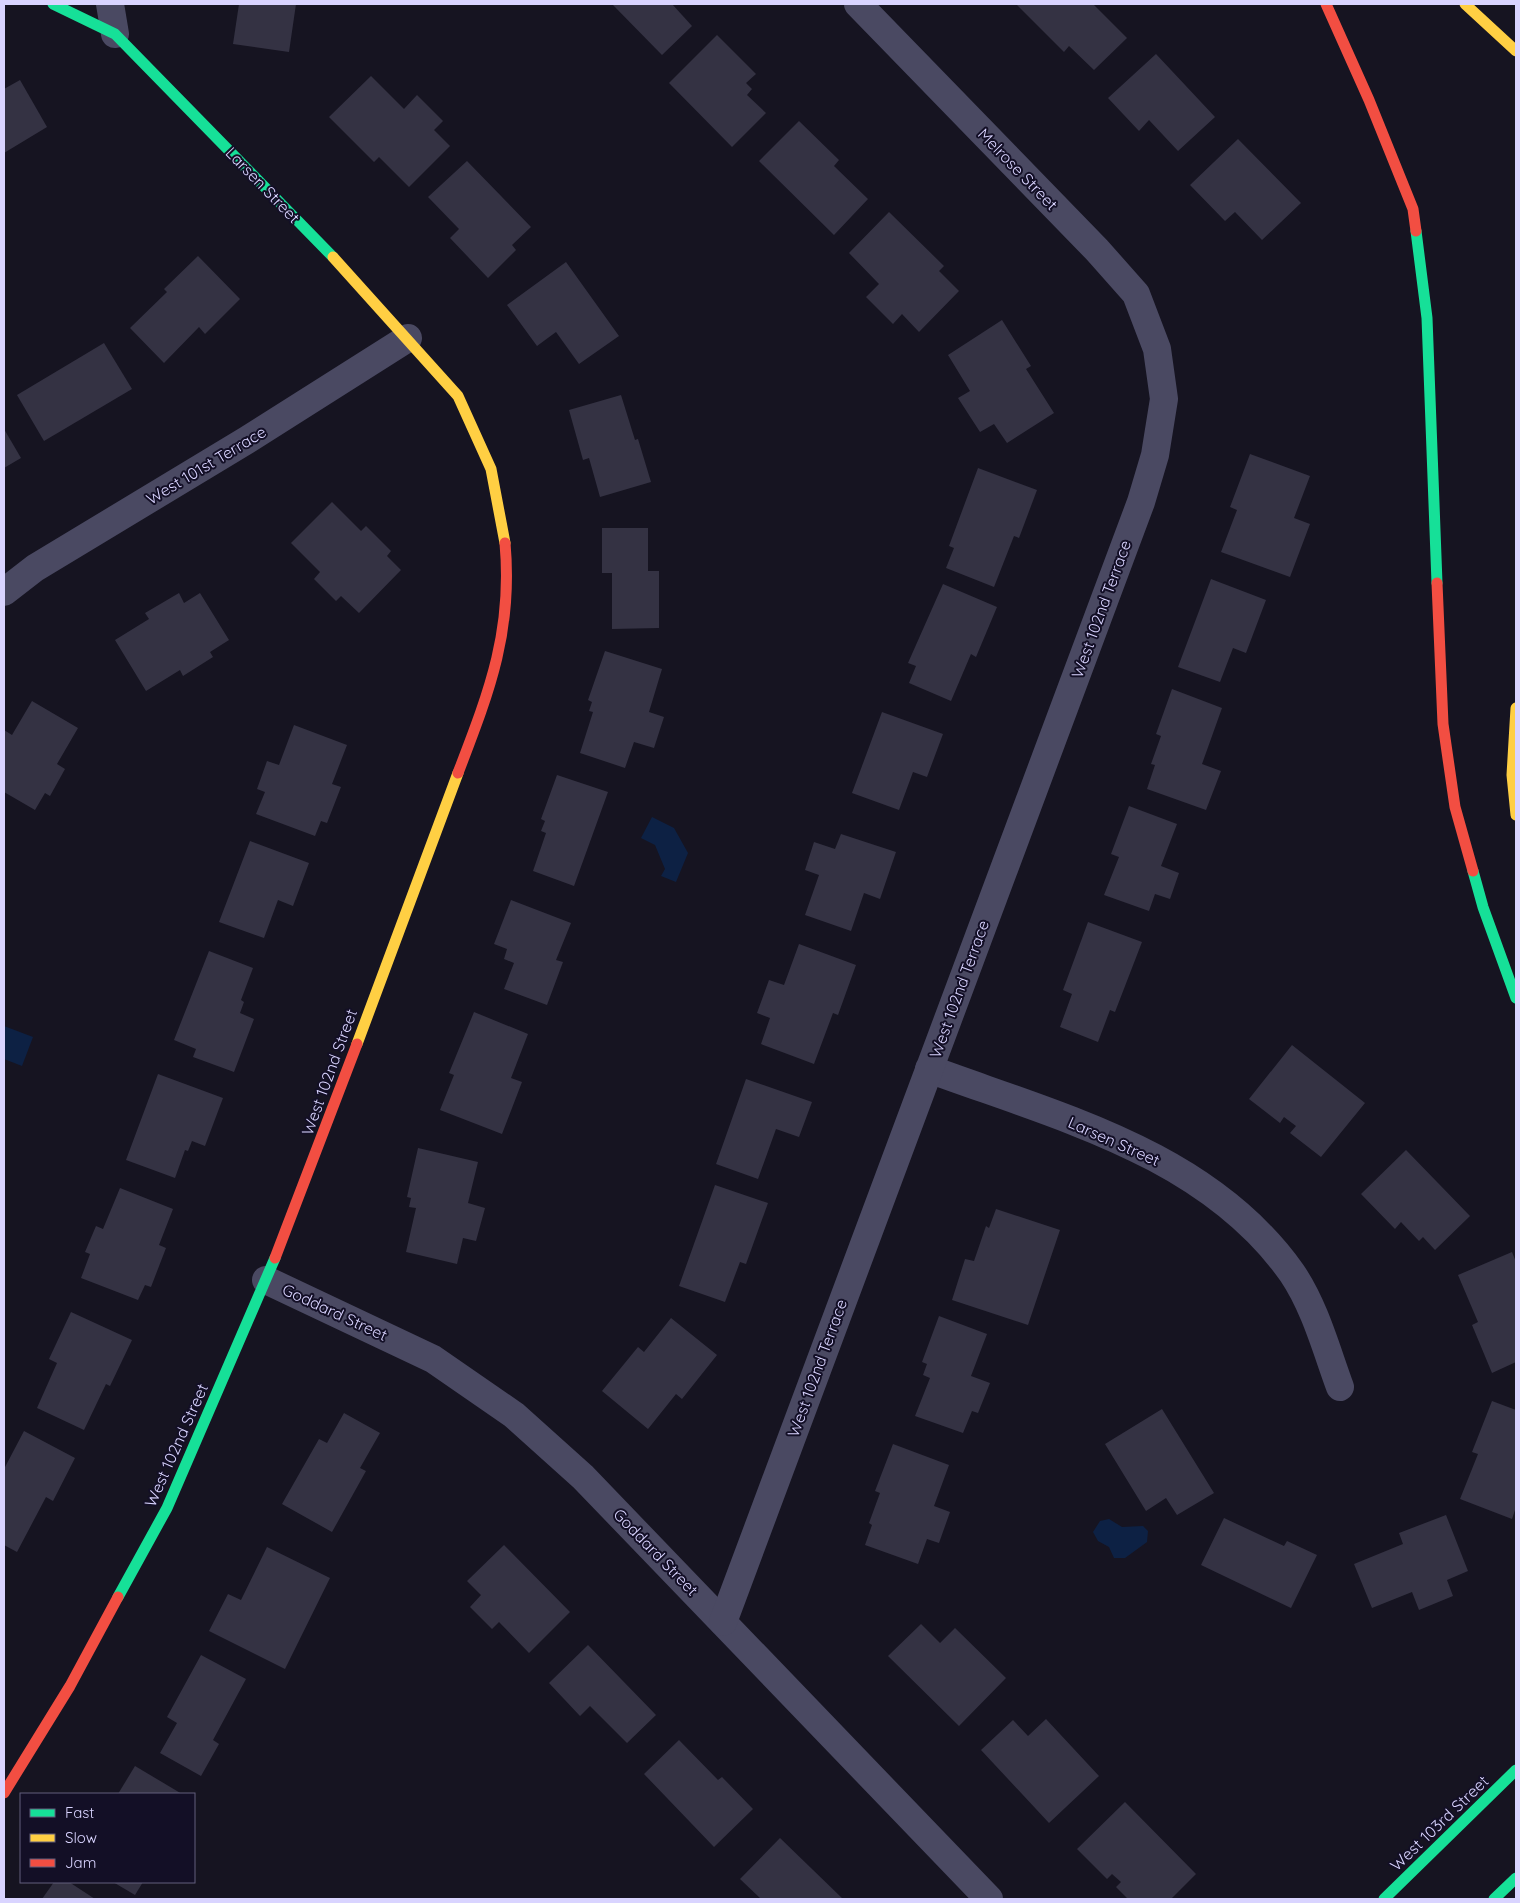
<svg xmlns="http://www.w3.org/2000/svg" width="1520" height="1903" font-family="Quicksand,sans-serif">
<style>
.water{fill:#0d2144}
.building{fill:#343243}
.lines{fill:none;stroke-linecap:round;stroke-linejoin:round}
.street{stroke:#4a4962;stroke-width:28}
.fast{stroke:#16e098;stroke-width:11}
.slow{stroke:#ffcf43;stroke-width:11}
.jam{stroke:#f24e42;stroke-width:11}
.labels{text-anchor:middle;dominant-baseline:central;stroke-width:4;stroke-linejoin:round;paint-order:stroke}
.street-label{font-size:16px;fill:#d9d4ff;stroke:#130f26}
</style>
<rect width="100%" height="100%" fill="#161421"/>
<g class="water">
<polygon points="652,817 674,828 688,853 676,882 661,876 665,869 655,845 641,838"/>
<polygon points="4,1026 33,1037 22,1066 4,1059"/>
<polygon points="1109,1519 1122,1527 1143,1526 1148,1531 1147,1542 1125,1558 1114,1558 1109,1547 1098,1541 1093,1532 1100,1521"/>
</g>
<g class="building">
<polygon points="239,4 296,4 289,52 233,44"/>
<polygon points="612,4 672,4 692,26 662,55"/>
<polygon points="1016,4 1093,4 1127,38 1094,70 1069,46 1064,52"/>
<polygon points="717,35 756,74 746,83 752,89 747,95 766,113 732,147 669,83"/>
<polygon points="1156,54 1215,117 1178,151 1149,120 1139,131 1108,98"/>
<polygon points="371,76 404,109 417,95 443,121 434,130 450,146 409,187 379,157 374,162 329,117"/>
<polygon points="20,80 47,127 4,153 4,89"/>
<polygon points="799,121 839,160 834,166 868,199 834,235 759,161"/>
<polygon points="1238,139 1301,203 1262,240 1235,212 1225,221 1190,185"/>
<polygon points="467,161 531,227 512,245 516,250 488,278 450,238 459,229 428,197"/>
<polygon points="889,212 944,266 939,271 959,291 919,332 902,314 893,324 866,297 879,284 849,253"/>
<polygon points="198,256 240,299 205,334 199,327 164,363 130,328 167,292 164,289"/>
<polygon points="566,262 619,336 579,364 556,332 537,346 507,305"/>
<polygon points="1002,320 1031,366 1026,369 1054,413 1007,443 994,424 980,432 958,398 970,391 948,355"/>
<polygon points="104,343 132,389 44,441 17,395"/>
<polygon points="621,395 635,440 638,439 651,482 600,497 589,458 583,460 569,410"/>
<polygon points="4,429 21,458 4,468"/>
<polygon points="1250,454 1310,476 1294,518 1310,524 1290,577 1221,552 1237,510 1230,507"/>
<polygon points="978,468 1037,490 1019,538 1014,536 994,587 946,568 954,548 949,546"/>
<polygon points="332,502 361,531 366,526 391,551 387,556 401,570 359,613 341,596 336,601 314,579 320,572 291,543"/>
<polygon points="602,528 648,528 648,571 659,571 659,628 612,629 612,573 602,573"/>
<polygon points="1211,579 1266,600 1246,653 1233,648 1220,682 1178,667"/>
<polygon points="943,584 997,607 976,657 971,654 951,701 909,683 916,666 908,663"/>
<polygon points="179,593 184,603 200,593 229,640 210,652 213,657 183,676 180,670 146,691 115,640 149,619 145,613"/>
<polygon points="605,651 662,669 649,712 664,717 654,748 634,742 625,768 580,753 593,712 589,711 592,702 588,700"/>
<polygon points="1172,689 1222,708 1202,764 1221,771 1206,810 1147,789 1155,765 1151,764 1161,736 1156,734"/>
<polygon points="32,701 78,728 57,764 65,769 50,796 45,793 35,810 4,792 4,730 12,735"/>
<polygon points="882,712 943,734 927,777 913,772 899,810 852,793"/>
<polygon points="294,725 347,745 332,784 341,787 327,823 321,821 315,836 256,814 265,792 257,789 267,761 279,765"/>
<polygon points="557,775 608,792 574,886 533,871 546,833 541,831 545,821 541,819"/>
<polygon points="1129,806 1177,824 1161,866 1179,873 1170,899 1155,894 1149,911 1104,895 1119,857 1111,854"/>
<polygon points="841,834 896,852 880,899 864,893 851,931 805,915 819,875 805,870 814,842 835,849"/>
<polygon points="250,841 309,863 293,906 278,900 264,938 219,922"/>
<polygon points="511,900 571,923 556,960 563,962 547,1005 504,989 514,963 504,959 507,949 494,944"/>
<polygon points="1088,922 1142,942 1115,1012 1110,1010 1098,1042 1060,1027 1072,994 1063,990"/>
<polygon points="799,944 856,965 838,1015 833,1013 814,1064 761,1044 770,1018 757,1013 769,980 784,985"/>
<polygon points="209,951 253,968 241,1000 244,1002 240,1013 254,1019 234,1072 193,1057 196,1049 174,1040"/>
<polygon points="474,1012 528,1034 511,1078 522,1082 502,1134 440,1110 454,1075 449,1073"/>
<polygon points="1292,1045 1365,1103 1321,1157 1290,1133 1296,1126 1284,1117 1280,1123 1249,1099"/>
<polygon points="158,1074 223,1098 205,1146 192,1141 188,1151 185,1150 175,1178 126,1160"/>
<polygon points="746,1079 812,1102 799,1137 776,1129 758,1179 716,1164"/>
<polygon points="418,1148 478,1162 468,1203 485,1208 476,1241 463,1238 457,1264 406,1252 416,1208 409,1207 411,1198 407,1197"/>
<polygon points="1406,1150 1470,1216 1435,1250 1423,1237 1419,1241 1401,1222 1395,1229 1361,1194"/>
<polygon points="715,1185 768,1203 746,1264 740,1262 725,1302 679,1286"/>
<polygon points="120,1188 173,1209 159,1245 166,1248 151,1287 145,1285 138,1300 81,1278 90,1254 85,1252 96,1226 103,1229"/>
<polygon points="996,1209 1060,1230 1028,1325 952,1300 965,1259 974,1261 986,1226 989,1228"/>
<polygon points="1512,1252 1516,1262 1516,1362 1492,1373 1472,1325 1478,1322 1458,1275"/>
<polygon points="71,1312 132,1340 110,1386 106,1384 84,1430 37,1408 57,1363 49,1359"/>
<polygon points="939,1316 987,1334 971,1376 990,1383 978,1413 972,1411 963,1433 915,1416 930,1378 923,1375 927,1364 922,1362"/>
<polygon points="671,1318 717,1355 682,1399 676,1394 648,1429 602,1391 638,1347 644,1352"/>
<polygon points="1492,1401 1516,1410 1516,1507 1512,1519 1460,1499 1478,1454 1472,1452"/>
<polygon points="1162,1409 1214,1493 1177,1515 1166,1498 1146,1511 1105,1444"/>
<polygon points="344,1413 380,1433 360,1468 366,1471 332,1532 282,1504 319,1439 327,1443"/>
<polygon points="24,1431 75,1458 53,1501 46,1497 17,1552 4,1545 4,1469"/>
<polygon points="893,1444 949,1465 934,1506 950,1512 939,1543 927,1539 918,1564 865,1545 872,1525 869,1523 880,1493 875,1491"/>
<polygon points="1446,1515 1468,1571 1447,1580 1453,1596 1419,1610 1412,1592 1372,1608 1354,1564 1403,1544 1399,1533"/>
<polygon points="1224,1518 1284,1546 1287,1541 1317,1555 1291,1608 1201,1565"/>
<polygon points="504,1545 570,1612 529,1653 499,1622 492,1629 470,1607 481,1595 467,1581"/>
<polygon points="267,1547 330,1578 285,1669 209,1631 228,1594 241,1600"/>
<polygon points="921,1624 940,1643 955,1628 1006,1678 959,1726 888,1656"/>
<polygon points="588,1645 656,1715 627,1743 590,1706 580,1716 549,1683"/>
<polygon points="201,1655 246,1679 213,1740 219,1744 201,1776 160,1753 177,1723 167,1717"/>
<polygon points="1046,1719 1099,1776 1049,1823 981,1750 1013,1720 1028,1736"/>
<polygon points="679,1740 718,1780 722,1777 753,1809 714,1847 644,1774"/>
<polygon points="135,1766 182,1794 118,1794"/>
<polygon points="1125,1802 1196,1874 1171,1899 1128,1899 1116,1887 1121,1882 1112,1874 1107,1879 1077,1849"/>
<polygon points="780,1838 843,1899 761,1899 740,1879"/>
<polygon points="54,1882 69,1882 95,1899 42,1899"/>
<polygon points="113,1882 143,1882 135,1895"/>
</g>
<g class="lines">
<g class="street">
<polyline points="110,4 115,34"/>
<polyline points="4,592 35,568 247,440 408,338"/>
<path d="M929,1069C1059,1117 1208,1154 1292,1273C1315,1307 1326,1349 1340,1387"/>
<polyline points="266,1280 433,1359 514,1415 583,1477 989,1899"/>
<polyline points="723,1622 1141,502 1155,455 1164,399 1157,349 1136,294 1097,250 858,4"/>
</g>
<g class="fast">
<polyline points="53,4 115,34 333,257"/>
<polyline points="1416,231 1427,318 1437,583"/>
<polyline points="1473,871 1483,907 1516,998"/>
<polyline points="118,1597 167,1508 275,1258"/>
<polyline points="1384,1899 1516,1770"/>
<polyline points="1494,1899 1516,1878"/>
</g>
<g class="slow">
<polyline points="1465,4 1516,51"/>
<polyline points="333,257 458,396 491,469 505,543"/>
<polyline points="1516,708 1512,775 1516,815"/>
<polyline points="357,1044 458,773"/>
</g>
<g class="jam">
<polyline points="1326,4 1369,100 1413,209 1416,231"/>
<polyline points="1437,583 1443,724 1455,807 1473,871"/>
<path d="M458,773C489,692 513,632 505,543"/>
<polyline points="275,1258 357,1044"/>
<polyline points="4,1793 70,1686 118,1597"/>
</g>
</g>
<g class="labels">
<g class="street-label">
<text transform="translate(1018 169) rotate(46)">Melrose Street</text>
<text transform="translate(263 185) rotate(46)">Larsen Street</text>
<text transform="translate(206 465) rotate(-31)">West 101st Terrace</text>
<text transform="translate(1101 609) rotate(-70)">West 102nd Terrace</text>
<text transform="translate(959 989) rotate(-70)">West 102nd Terrace</text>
<text transform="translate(329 1072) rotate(-70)">West 102nd Street</text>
<text transform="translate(1114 1141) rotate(24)">Larsen Street</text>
<text transform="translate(335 1312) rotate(25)">Goddard Street</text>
<text transform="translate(817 1368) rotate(-70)">West 102nd Terrace</text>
<text transform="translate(176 1445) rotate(-66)">West 102nd Street</text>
<text transform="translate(656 1552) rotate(46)">Goddard Street</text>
<text transform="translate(1439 1823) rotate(-44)">West 103rd Street</text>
</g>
</g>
<rect width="1520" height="1903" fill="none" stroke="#d9d4ff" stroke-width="10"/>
<rect x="20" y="1793" width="175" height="90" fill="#130f26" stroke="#625e7d"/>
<rect x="30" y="1809" width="25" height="8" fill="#16e098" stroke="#625e7d"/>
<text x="65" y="1818" font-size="15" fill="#d9d4ff">Fast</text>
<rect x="30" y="1834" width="25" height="8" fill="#ffcf43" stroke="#625e7d"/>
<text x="65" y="1843" font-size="15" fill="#d9d4ff">Slow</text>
<rect x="30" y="1859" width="25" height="8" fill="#f24e42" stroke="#625e7d"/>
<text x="65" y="1868" font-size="15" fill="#d9d4ff">Jam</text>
</svg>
